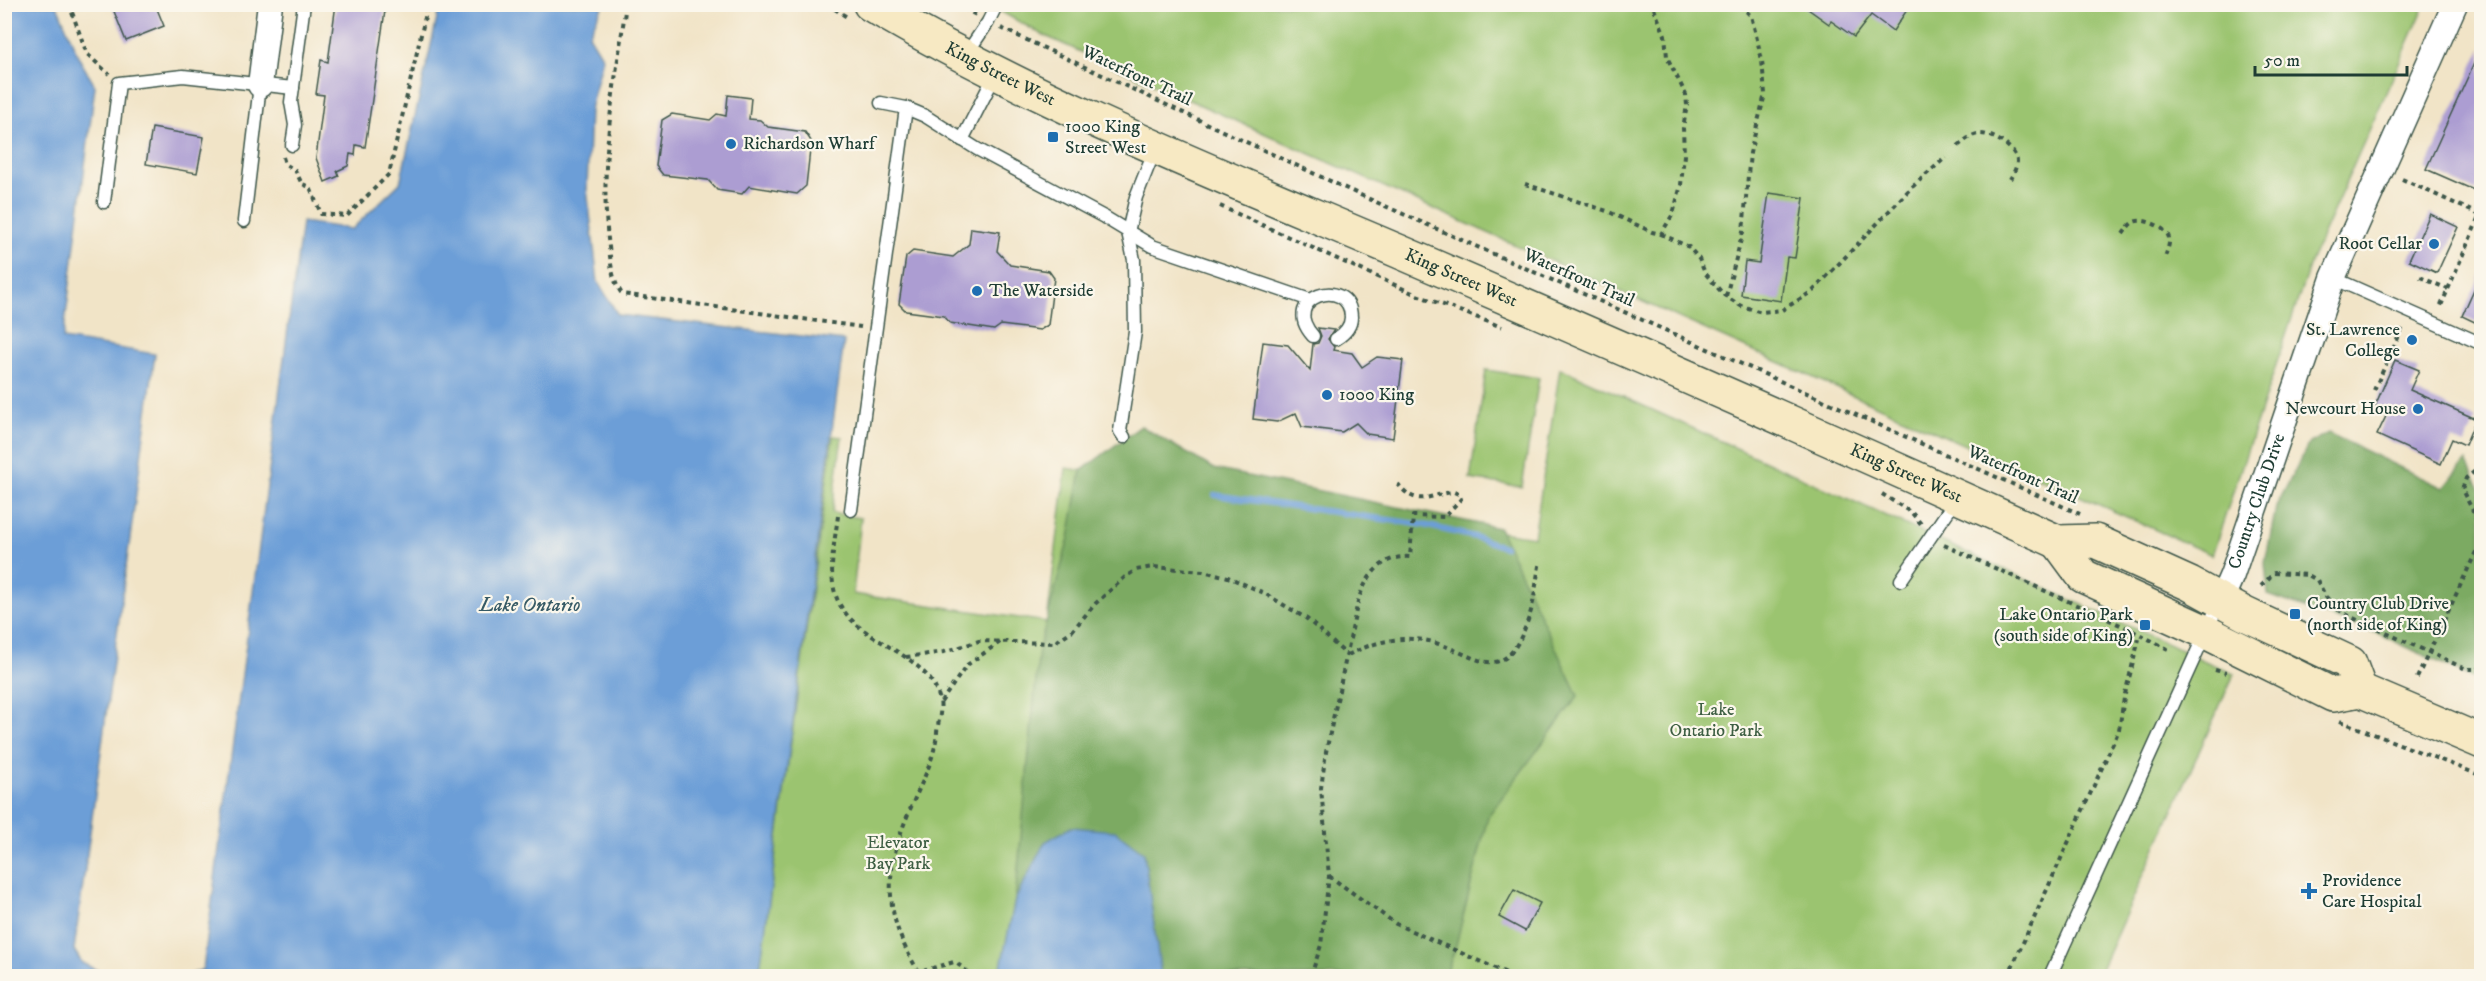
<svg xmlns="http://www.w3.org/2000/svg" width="2486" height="981" font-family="'IM FELL DW Pica',serif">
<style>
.green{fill:#9bc470;stroke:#5d8052;stroke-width:1.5}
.forest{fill:#7caa62;stroke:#4e744b;stroke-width:1.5}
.water{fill:#6c9ed7;stroke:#466e86;stroke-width:1.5}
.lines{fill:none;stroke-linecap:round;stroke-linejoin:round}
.stream{stroke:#6c9ed7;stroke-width:6}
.building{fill:#ac9dd2}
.lane-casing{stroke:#3e564a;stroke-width:15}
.street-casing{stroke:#3e564a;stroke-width:27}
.secondary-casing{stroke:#3e564a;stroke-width:36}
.path{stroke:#3e564a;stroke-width:4;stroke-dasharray:4.5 4.5;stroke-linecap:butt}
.lane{stroke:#fff;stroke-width:12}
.street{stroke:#fff;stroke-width:24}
.secondary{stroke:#f7e9c3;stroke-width:33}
.poi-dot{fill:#1f6fb2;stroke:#fbf7ec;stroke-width:2}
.labels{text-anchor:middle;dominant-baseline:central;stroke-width:4.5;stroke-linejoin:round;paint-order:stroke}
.street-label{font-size:18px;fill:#1f3d34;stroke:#fbf7ec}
.poi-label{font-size:18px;fill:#1f3d34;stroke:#fbf7ec;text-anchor:start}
.park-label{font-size:18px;fill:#3e5f43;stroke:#fbf7ec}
.water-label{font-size:20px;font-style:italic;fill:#365a65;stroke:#fbf7ec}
</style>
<rect width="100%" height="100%" fill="#fbf7ec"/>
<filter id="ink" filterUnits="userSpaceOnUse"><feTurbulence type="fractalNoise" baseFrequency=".0167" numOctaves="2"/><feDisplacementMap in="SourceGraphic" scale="12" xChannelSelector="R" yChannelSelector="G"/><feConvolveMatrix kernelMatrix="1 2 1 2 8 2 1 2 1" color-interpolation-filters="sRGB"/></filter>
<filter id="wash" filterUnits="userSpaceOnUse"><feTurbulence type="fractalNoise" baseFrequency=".008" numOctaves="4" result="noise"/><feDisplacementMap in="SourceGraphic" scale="24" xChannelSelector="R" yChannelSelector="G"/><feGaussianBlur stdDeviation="1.35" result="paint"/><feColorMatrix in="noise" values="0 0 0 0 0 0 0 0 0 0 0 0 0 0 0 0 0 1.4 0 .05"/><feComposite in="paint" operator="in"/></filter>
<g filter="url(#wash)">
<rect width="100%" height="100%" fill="#f1e4c7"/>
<g class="green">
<polygon points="989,5 2425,5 2311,261 2212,555 1043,35"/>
<polygon points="1560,368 2234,674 2098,976 1161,976 1144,853 1045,842 1015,900 999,976 759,976 833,436 842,437 832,513 861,518 853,594 1047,622 1066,468 1534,537"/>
<polygon points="1486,370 1539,378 1522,487 1470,479"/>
</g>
<g class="forest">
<polygon points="1141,426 1214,469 1499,528 1578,696 1488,816 1455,949 1445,976 1161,976 1144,853 1045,842 1015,900 1039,648 1069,538 1081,471"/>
<polygon points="2328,433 2443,488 2466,461 2481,491 2481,682 2379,634 2268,595 2265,563 2276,507 2309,443"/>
</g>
<g class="water">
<polygon points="5,4 57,5 79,58 95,86 63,339 155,354 74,950 82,963 109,976 5,976"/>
<polygon points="440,5 603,5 589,35 603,58 590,109 587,189 598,282 618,315 844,341 759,976 188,976 203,969 302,222 352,229 400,183"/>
<polygon points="1071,827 1115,831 1144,853 1161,976 999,976 1015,900 1045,842"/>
</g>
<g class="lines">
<polyline class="stream" points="1215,495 1424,525 1475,537 1504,547"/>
</g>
<g id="blocks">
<g class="building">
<polygon points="111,4 155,4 164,26 126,41"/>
<polygon points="336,4 386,4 365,147 356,145 355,155 350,154 348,166 337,171 339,176 325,182 316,158 324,95 316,94 321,60 328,62"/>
<polygon points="1801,4 1911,4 1893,31 1871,15 1854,37 1831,21 1829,24"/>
<polygon points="2481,48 2481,180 2476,191 2426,169"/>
<polygon points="728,95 751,98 749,119 760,120 768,127 805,132 811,141 806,186 797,194 749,186 742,194 717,190 708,180 663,175 656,166 662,120 672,114 710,120 717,114 726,116"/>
<polygon points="152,128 204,137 197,173 146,164"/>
<polygon points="1769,193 1804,198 1795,258 1787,257 1781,301 1741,295 1745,261 1759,263"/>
<polygon points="2430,214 2458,227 2437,273 2409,260"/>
<polygon points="971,228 1000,232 997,251 1010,265 1049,271 1054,278 1048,325 1040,330 1001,325 994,330 950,323 944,316 906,311 899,304 906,257 913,251 953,257 969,244"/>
<polygon points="2481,274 2481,325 2462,316"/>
<polygon points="1318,328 1334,330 1328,339 1334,347 1333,350 1352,353 1362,367 1377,357 1403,360 1393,438 1367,434 1356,423 1342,432 1302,427 1296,413 1277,422 1253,419 1263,342 1288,345 1310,371 1313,344 1318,343 1321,336"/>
<polygon points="2395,360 2419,370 2410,390 2476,419 2465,445 2452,439 2441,464 2377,435 2388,412 2375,406"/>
<polygon points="1514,890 1540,903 1525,931 1499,917"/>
</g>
</g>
</g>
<g filter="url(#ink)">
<use href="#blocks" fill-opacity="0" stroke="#3e564a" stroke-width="1.5"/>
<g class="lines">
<g class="lane-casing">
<g id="lane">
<polyline points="965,56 988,22 997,4"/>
<polyline points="881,103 906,108 925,116 977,149 1104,217 1152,246 1310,300"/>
<polyline points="962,140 995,75"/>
<polyline points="292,145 295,125 291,102 304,4"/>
<polyline points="104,202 119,83 183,76 293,88"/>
<polyline points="244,221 260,85"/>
<polyline points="2333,278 2482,344"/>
<path d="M1313,336C1278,297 1350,274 1351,317C1351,327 1344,334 1336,339"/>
<polyline points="1124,437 1120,431 1135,332 1134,260 1128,232 1136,197 1155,149"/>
<polyline points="851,510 906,108"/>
<polyline points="1901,580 1957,498"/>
<polyline points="2050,976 2220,601"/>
</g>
</g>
<g class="street-casing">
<g id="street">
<polyline points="260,85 270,4"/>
<path id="s1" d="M2221,600L2232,575L2333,278L2455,4"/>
</g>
</g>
<g class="secondary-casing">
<g id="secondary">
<path id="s2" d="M870,4C1037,103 1220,175 1398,251C1619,346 1839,443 2058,542L2095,541L2190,584L2245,614L2350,663L2360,690"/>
<polyline points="2058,542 2083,576 2206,632 2333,695 2360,690 2482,742"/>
</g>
</g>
<g class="path">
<polyline points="69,4 87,54 109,74"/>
<polyline points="409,4 427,9"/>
<path d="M626,4C615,85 598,166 609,247C611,265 612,280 622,294L861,327"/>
<polyline points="827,4 847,17"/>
<polyline points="956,4 976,15"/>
<polyline points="1001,28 1358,194 2080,514"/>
<path d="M1958,146C1964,141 1972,134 1979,134C1992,133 2016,148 2017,161C2017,167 2013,174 2010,179"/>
<polyline points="283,157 285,164 295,170 302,184 310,187 321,214 347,216 389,174 428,4"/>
<polyline points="2402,179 2480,215 2440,308"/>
<polyline points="1525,184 1607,211 1652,232 1661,234 1673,214 1681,185 1684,155 1683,128 1687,105 1686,95 1667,57 1665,35 1652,4"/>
<polyline points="1220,206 1417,295 1502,327"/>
<polyline points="1661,234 1689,247 1699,259 1705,273 1724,295 1741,306 1762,312 1782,310 1813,291 1910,189 1946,157"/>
<path d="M2123,234C2127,229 2130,222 2137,221C2147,219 2167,228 2169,238C2170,244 2167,251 2165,257"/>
<polyline points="2420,277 2448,289"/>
<polyline points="1726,296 1743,232 1750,153 1765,94 1762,60 1754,27 1751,16 1739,4"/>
<polyline points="2374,390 2404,325"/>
<polyline points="2482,466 2466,478 2462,490 2482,528"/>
<polyline points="1882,494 1912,513 1921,524"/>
<path d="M838,516C835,540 829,565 834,589C846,644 928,647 940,701C942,710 938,723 937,732C935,759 922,781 912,805C884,868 881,912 919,972"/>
<polyline points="1944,545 2127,628 2168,649"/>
<polyline points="2261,586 2274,573 2308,575 2317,580 2326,597 2339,610 2351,617 2466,669 2482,669"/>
<path d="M1348,655C1371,643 1397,636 1423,640C1473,648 1501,696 1528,620C1535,602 1536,580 1540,561"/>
<polyline points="906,657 944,652 979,641 1053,643 1072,631 1096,603 1125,577 1136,570 1153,567 1203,571 1228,577 1264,593 1307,619 1347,655"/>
<polyline points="2215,670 2226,673"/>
<polyline points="2417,678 2482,539"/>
<polyline points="941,702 967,665 1000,642"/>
<polyline points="2340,721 2482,776"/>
<polyline points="1329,876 1396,924 1513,976"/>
<polyline points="916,976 919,972 954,962 962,967 971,976"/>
<path d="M1311,976L1321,945L1329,876L1321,788L1326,752L1358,601C1366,576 1382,555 1410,557L1413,516L1444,517L1461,499L1459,494L1454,492C1429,494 1418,509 1398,484"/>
<polyline points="2008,976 2119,730 2124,698 2139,639"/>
</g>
<use href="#lane" class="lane"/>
<use href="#street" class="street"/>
<use href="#secondary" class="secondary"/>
</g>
</g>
<g class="poi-dot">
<rect x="1047" y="131" width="12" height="12" rx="3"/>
<circle cx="731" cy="144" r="6"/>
<circle cx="2434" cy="244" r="6"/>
<circle cx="977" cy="291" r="6"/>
<circle cx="2412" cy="340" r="6"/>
<circle cx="1327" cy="395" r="6"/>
<circle cx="2418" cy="409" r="6"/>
<rect x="2289" y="608" width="12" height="12" rx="3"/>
<rect x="2139" y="619" width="12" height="12" rx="3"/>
<path d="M2306 882h6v6h6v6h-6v6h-6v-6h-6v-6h6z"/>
</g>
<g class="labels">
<g class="street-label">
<text stroke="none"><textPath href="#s2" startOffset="148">King Street West</textPath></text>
<text transform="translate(1137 76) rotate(25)">Waterfront Trail</text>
<text stroke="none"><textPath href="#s2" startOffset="652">King Street West</textPath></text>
<text transform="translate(1579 278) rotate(24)">Waterfront Trail</text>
<text stroke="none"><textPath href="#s2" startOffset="1138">King Street West</textPath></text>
<text transform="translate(2023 475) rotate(24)">Waterfront Trail</text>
<text stroke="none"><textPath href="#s1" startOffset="105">Country Club Drive</textPath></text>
</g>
<g class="poi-label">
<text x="1065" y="127">1000 King<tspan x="1065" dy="21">Street West</tspan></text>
<text x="743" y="144">Richardson Wharf</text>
<text x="2422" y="244" text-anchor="end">Root Cellar</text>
<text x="989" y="291">The Waterside</text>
<text x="2400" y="330" text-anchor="end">St. Lawrence<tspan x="2400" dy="21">College</tspan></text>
<text x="1339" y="395">1000 King</text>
<text x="2406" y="409" text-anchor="end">Newcourt House</text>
<text x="2307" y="604">Country Club Drive<tspan x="2307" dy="21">(north side of King)</tspan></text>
<text x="2133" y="615" text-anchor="end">Lake Ontario Park<tspan x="2133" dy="21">(south side of King)</tspan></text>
<text x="2322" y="881">Providence<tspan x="2322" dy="21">Care Hospital</tspan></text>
</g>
<g class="park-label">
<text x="1716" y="710">Lake<tspan x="1716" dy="21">Ontario Park</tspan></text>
<text x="898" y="843">Elevator<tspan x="898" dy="21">Bay Park</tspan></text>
</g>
<g class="water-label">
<text x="530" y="605">Lake Ontario</text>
</g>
</g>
<rect width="2486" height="981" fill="none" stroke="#fbf7ec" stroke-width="24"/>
<path d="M2255 66v9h152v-9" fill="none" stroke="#1f3d34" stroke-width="3"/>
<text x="2264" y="66" font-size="18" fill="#1f3d34" stroke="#fbf7ec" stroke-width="4.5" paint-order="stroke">50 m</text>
</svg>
